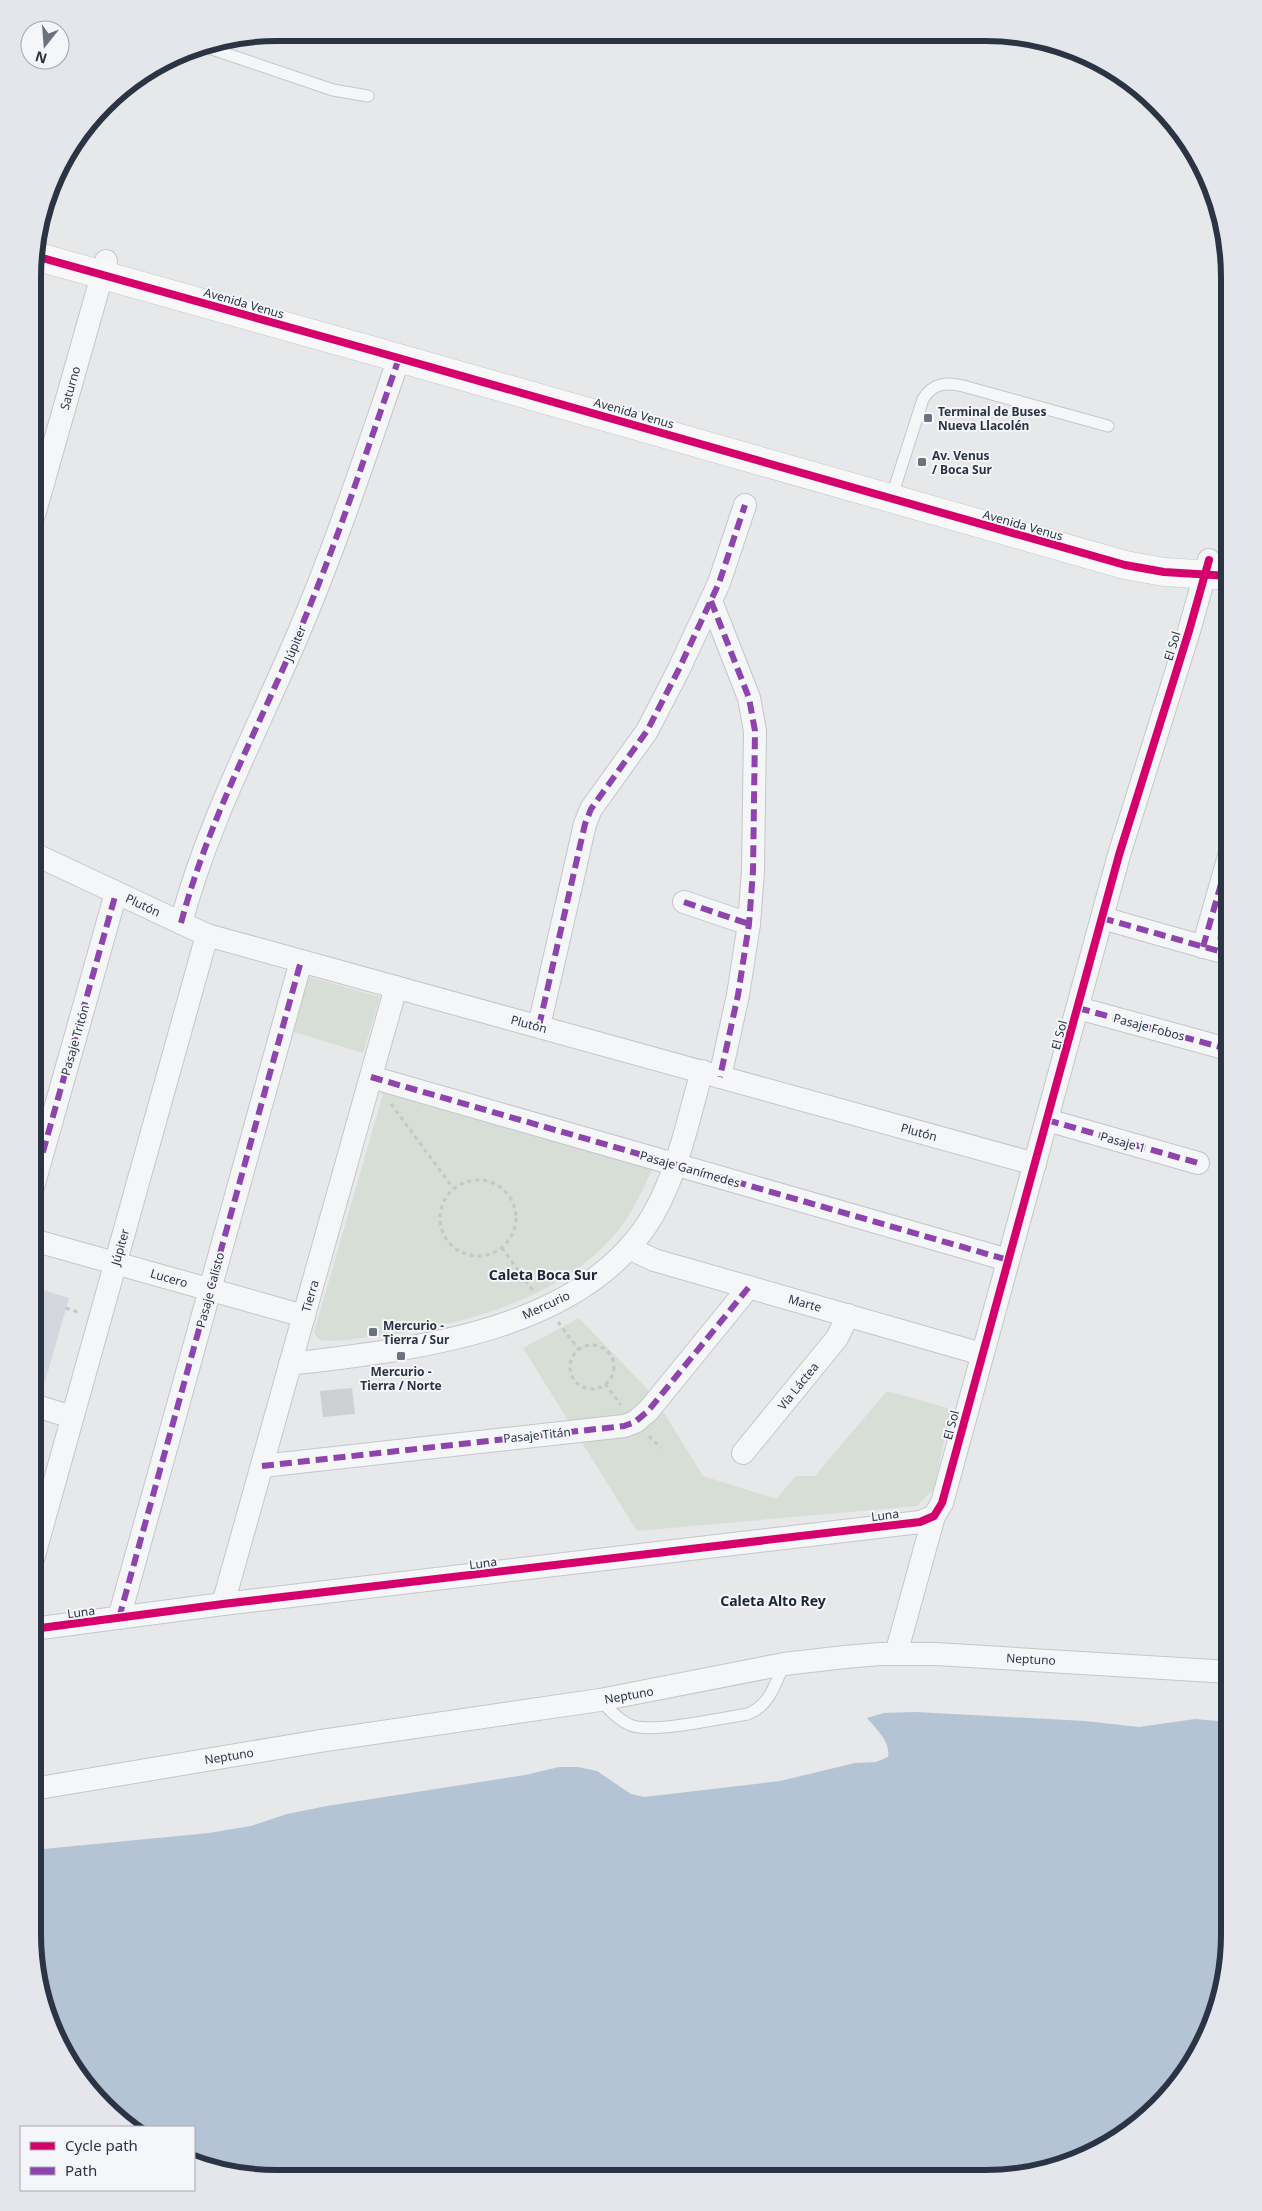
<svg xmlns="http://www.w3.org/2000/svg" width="1262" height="2211" font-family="'Noto Sans',sans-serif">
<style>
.built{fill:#d4d7dd}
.green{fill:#d6ded6}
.water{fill:#b4c4d5}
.building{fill:#ced0d3}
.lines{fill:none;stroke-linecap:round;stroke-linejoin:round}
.lane-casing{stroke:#c4c6c8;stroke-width:13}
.street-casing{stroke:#c4c6c8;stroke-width:24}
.secondary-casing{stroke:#c4c6c8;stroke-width:29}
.path{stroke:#c5c6ca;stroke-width:3;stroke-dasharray:4 4;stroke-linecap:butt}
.lane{stroke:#f5f6f7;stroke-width:11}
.street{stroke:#f5f6f7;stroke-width:22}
.secondary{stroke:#f8f8f8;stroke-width:28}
.quiet{stroke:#8e44ad;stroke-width:6;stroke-dasharray:12 6;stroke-linecap:butt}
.cycleway-casing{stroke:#f4f6f9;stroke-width:11}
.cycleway{stroke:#d6006c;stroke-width:8}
.poi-dot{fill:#6c737f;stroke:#f4f6f9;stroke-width:2}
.labels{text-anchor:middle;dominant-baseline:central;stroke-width:4;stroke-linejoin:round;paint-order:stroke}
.street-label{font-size:12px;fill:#2b3445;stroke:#f4f6f9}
.poi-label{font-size:12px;font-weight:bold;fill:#2b3445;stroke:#f4f6f9;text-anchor:start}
.neighbourhood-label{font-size:14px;font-weight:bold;fill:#1d2536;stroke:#f4f6f9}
.rim{fill:none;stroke:#2b3445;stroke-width:6}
</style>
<rect width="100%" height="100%" fill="#e6e8ea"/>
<polygon class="built" points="33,1287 69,1298 42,1392 33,1389"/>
<g class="green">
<polygon points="306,976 380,997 363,1053 291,1031"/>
<path d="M384,1091L653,1167C640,1197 627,1224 603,1247C546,1304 447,1329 369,1337C354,1339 336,1342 320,1340L317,1338L314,1332Z"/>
<polygon points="579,1318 653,1395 703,1476 776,1499 796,1476 815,1476 887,1391 951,1409 934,1489 917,1506 637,1531 523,1348"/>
</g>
<path class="water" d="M915,1712L1085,1721L1139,1727L1195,1719L1229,1722V1950L1211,2027L1179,2083L1134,2128L1064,2165L985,2178L245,2176L194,2163V2127H127L83,2083L46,2013L33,1934V1850L209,1833L251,1826L287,1814L327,1806L525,1775L559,1767H578L597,1771L631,1794L644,1797L780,1781L855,1763L876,1762L888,1757C891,1742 876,1729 867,1718L884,1713Z"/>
<polygon class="building" points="352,1388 355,1414 323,1417 320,1391"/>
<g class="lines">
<g class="lane-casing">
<g id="lane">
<polyline points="206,47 333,90 368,96"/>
<path d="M891,499L923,399C933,383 946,382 963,386L1108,426"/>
<path d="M600,1700C609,1709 618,1720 630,1725C652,1734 722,1718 748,1714C770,1705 775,1684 784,1664"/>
</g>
</g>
<g class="street-casing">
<g id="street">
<polyline points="34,515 106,261"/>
<polyline points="711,601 749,698 755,731 753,871 749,924 738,995 720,1077"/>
<polyline points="34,854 207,935 1035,1164"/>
<polyline points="684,902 749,924"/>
<polyline points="1102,918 1229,954"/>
<path d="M181,923C208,821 258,729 299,632C337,543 367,450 399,358"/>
<polyline points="1203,947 1229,856"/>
<polyline points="1078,1008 1220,1047"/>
<polyline points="539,1026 585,824 591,809 647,731 678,671 719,583 745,505"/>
<polyline points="371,1077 1008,1260"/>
<polyline points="1047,1120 1198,1163"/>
<polyline points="33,1187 116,893"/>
<polyline points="33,1240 304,1316"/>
<polyline points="629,1248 654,1260 982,1354"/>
<path d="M290,1364C412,1349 584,1333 653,1215C678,1171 688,1120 702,1071"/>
<polyline points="33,1405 72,1417"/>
<polyline points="743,1453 837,1338 848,1315"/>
<polyline points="262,1466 624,1426 635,1422 648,1411 749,1287"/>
<polyline points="33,1559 207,935"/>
<polyline points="223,1604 396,987"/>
<polyline points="119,1618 301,961"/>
<polyline points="33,1629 223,1604 920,1522 934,1516 942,1503 1119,855 1189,631 1209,560"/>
<polyline points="896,1654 934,1516"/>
<polyline points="33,1789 320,1741 600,1700 784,1664 845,1657 880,1654 936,1654 1229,1672"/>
</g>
</g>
<g class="secondary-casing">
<polyline id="secondary" points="35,256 367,349 1125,565 1164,572 1229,576"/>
</g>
<g class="path">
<polyline points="391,1104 453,1188"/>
<circle cx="478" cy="1218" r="38"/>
<polyline points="502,1248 534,1292"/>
<polyline points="66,1308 80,1313"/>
<polyline points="558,1322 579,1350"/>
<circle cx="592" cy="1367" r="22"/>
<polyline points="605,1384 621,1405"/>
<polyline points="649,1436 661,1448"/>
</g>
<use href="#lane" class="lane"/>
<use href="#street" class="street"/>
<use href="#secondary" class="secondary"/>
<g class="quiet">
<polyline points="711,601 749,698 755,731 753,871 749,924 738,995 720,1077"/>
<polyline points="684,902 749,924"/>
<polyline points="1102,918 1229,954"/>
<path d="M181,923C208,821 258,729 299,632C337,543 367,450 399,358"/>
<polyline points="1203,947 1229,856"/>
<polyline points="1078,1008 1220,1047"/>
<polyline points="539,1026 585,824 591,809 647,731 678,671 719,583 745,505"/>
<polyline points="371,1077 1008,1260"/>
<polyline points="1047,1120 1198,1163"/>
<polyline points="33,1187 116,893"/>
<polyline points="262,1466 624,1426 635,1422 648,1411 749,1287"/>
<polyline points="119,1618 301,961"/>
</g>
<g class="cycleway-casing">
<g id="cycleway">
<polyline points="35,256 367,349 1125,565 1164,572 1229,576"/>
<polyline points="33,1629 223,1604 920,1522 934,1516 942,1503 1119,855 1189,631 1209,560"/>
</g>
</g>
<use href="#cycleway" class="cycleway"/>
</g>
<g class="poi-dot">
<rect x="923" y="413" width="10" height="10" rx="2.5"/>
<rect x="917" y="457" width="10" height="10" rx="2.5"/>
<rect x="368" y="1327" width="10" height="10" rx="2.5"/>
<rect x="396" y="1351" width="10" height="10" rx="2.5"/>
</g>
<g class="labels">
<g class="street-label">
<text transform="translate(244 303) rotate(16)">Avenida Venus</text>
<text transform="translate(70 388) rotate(-74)">Saturno</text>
<text transform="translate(634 413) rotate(16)">Avenida Venus</text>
<text transform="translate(1023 525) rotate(16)">Avenida Venus</text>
<text transform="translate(295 643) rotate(-67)">Júpiter</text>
<text transform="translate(1172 646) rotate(-73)">El Sol</text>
<text transform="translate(143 905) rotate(25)">Plutón</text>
<text transform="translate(529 1024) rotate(15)">Plutón</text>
<text transform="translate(1149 1027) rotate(15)">Pasaje Fobos</text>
<text transform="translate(1059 1035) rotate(-75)">El Sol</text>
<text transform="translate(75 1040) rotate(-74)">Pasaje Tritón</text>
<text transform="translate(919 1132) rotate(15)">Plutón</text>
<text transform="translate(1123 1142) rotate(16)">Pasaje 1</text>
<text transform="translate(690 1169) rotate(16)">Pasaje Ganímedes</text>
<text transform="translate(120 1247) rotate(-74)">Júpiter</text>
<text transform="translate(169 1278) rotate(16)">Lucero</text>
<text transform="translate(210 1290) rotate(-75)">Pasaje Calisto</text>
<text transform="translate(310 1296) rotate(-74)">Tierra</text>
<text transform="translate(805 1303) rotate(16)">Marte</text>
<text transform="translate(546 1305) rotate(-25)">Mercurio</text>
<text transform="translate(798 1386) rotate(-51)">Vía Láctea</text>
<text transform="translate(951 1425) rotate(-75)">El Sol</text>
<text transform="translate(537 1435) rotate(-6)">Pasaje Titán</text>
<text transform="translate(885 1515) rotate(-7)">Luna</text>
<text transform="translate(483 1563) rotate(-7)">Luna</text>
<text transform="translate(81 1612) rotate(-7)">Luna</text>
<text transform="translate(1031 1659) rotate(3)">Neptuno</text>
<text transform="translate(629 1695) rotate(-10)">Neptuno</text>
<text transform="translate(229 1756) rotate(-9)">Neptuno</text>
</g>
<g class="poi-label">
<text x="938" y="411">Terminal de Buses<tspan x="938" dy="14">Nueva Llacolén</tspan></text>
<text x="932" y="455">Av. Venus<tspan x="932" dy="14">/ Boca Sur</tspan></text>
<text x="383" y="1325">Mercurio -<tspan x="383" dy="14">Tierra / Sur</tspan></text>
<text x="401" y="1371" text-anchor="middle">Mercurio -<tspan x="401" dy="14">Tierra / Norte</tspan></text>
</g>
<g class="neighbourhood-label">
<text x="543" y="1274">Caleta Boca Sur</text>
<text x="773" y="1600">Caleta Alto Rey</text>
</g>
</g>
<path d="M0 0H1262V2211H0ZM277 41H985A236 236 0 0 1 1221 277V1934A236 236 0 0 1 985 2170H277A236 236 0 0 1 41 1934V277A236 236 0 0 1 277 41Z" fill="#e4e6eb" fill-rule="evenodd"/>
<path class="rim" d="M277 41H985A236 236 0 0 1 1221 277V1934A236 236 0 0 1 985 2170H277A236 236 0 0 1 41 1934V277A236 236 0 0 1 277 41Z"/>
<rect x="20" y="2126" width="175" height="65" fill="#f4f6f9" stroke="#a4a8b1"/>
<rect x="30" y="2142" width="25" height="8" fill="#d6006c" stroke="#a4a8b1"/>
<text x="65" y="2151" font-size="15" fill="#2b3445">Cycle path</text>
<rect x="30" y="2167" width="25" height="8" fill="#8e44ad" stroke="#a4a8b1"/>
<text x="65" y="2176" font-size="15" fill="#2b3445">Path</text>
<g transform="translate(45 45) rotate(197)"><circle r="24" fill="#f4f6f9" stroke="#a4a8b1"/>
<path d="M0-4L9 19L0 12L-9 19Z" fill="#6c737f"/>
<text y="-8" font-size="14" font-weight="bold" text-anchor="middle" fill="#2b3445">N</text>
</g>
</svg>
